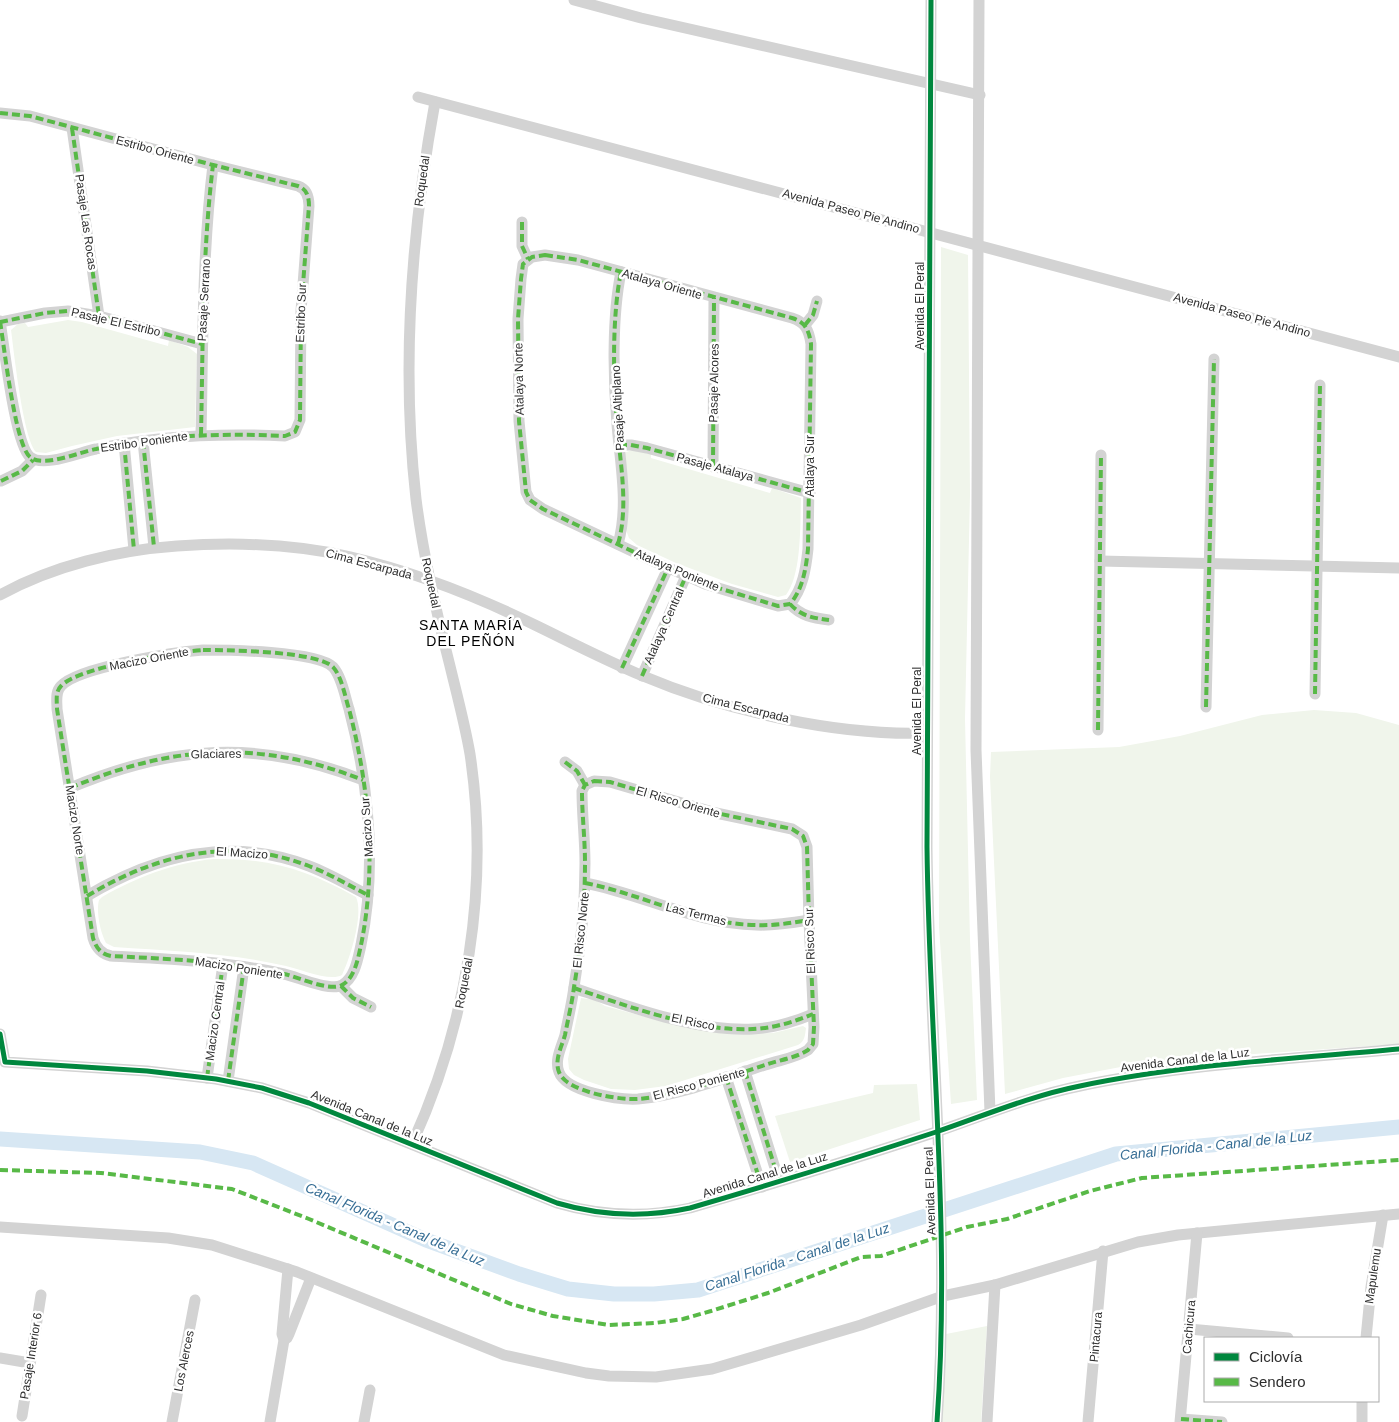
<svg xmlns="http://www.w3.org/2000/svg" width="1399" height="1422" font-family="Helvetica,sans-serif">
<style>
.green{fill:#f0f5eb}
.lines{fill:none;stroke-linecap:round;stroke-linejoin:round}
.canal{stroke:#d7e7f3;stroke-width:15}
.street{stroke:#d3d3d3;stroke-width:11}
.quiet{stroke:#58b947;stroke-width:4;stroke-dasharray:8 4;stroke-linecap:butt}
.cycleway-casing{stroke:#fff;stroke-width:8}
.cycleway{stroke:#00873e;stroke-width:5}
.labels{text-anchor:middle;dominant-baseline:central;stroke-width:5;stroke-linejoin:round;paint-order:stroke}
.street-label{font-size:12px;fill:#2e2e2e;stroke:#fff}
.neighbourhood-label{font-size:14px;letter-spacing:1px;fill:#000;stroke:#fff}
.water-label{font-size:14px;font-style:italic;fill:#376e95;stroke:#fff}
</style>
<rect width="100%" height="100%" fill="#fff"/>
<g class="green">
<polygon points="941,247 968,255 970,495 965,719 970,940 977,1100 951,1104 939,927"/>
<path d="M68,320L82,322L168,346L169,340L188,347L197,354L195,427L117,436L72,446L46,453L36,452C23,438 14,352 11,330L18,324L25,323L28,327Z"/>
<path d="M632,450L651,454V458L770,493L772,488L801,498C800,524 802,574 786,595L778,597L732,584L676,563L637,545L629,538L626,530L624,453Z"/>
<polygon points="1314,710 1356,713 1399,725 1399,1044 1170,1060 1131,1065 1063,1078 1005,1094 990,777 991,752 1119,747 1180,736 1262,715"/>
<path d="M214,859C271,858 307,870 356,897C364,914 350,959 342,975C330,982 300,969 286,966C230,953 172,951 114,947L106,943C100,932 96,911 99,900L102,897C137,877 173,863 214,859Z"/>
<path d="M581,998L595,1000L605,1006L668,1023L736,1034L773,1033L803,1026L806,1028C805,1035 805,1041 798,1045L666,1086L635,1090L611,1089L584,1080L574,1075L569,1069L568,1059Z"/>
<polygon points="917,1084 920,1120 790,1162 775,1116 873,1093 874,1085"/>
<polygon points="987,1326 981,1422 942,1422 946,1334"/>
</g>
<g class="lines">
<polyline class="canal" points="0,1139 200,1152 253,1163 426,1240 519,1274 568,1289 614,1294 654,1294 698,1290 1116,1154 1399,1127"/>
<g class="street">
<polyline points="574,0 641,18 980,95"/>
<path d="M931,0L927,847C929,1039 951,1230 937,1422"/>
<polyline points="979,0 976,750 990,1112"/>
<polyline points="418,97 1399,357"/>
<path d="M0,113L30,116L213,165L298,186C307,189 309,197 309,206L301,311L300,420L295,432L285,436C221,433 158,435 96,449C80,452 43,468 30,457C15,445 4,345 0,321"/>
<polyline points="72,128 99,316"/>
<polyline points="522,222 522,246 528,259"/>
<path d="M545,255L578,260L792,318C805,322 809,330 811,344L808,549C806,568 803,589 790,604L778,606L705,584L653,561L543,509L530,500L526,492L519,421L518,319L521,279L523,264L532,257Z"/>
<polyline points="0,322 45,313 68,311 99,316 202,344"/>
<polyline points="805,325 813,315 817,301"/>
<path d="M201,435C203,345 202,255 213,165"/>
<polyline points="143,441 154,547"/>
<polyline points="124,443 134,550"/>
<polyline points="619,445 631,445 647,448 810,493"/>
<polyline points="713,467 714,298"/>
<polyline points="1,481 22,471 33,460"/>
<path d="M618,544C629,506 620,463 617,424C613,378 612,316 621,272"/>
<polyline points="1100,561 1399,568"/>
<path d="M0,595C52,566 118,550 177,546C234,542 295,544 351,557C415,572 478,597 537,626C572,643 607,661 643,676C726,711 837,736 927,733"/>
<path d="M790,604C801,616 813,618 829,620"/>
<path d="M203,650C227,650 317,651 333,667C342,677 345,697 349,709C369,786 377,867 361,945C358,958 355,978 342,985C330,992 298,977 284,974C227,961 169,959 111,956C101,954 96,948 93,938L57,709C57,701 55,692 61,686C78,667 176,652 203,650Z"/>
<polyline points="622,668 668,568"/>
<polyline points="642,676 686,576"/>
<polyline points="1315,694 1320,385"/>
<polyline points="1206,707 1214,359"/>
<polyline points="1098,730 1101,455"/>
<polyline points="565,762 577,771 585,785"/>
<path d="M594,781L610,782L716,813L792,829L803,836L807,847L809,920L814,1027L813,1044L808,1050C796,1058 779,1060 765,1065C727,1077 677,1096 638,1099C619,1100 566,1092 559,1072C554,1060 562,1046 565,1035C568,1019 572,1003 574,987C581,946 585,904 585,863C585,839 582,815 582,791L585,785Z"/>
<path d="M70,788C172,745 259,739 363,780"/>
<path d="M585,883C642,894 696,924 756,925C773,926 791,923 809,920"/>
<path d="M87,896C157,854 231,836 309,866C330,874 348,885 368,895"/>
<polyline points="341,986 353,998 371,1007"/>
<path d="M574,988C627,1006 697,1032 753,1029C774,1028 794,1022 813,1014"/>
<path d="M0,1034L5,1062L147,1071L216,1079L262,1088L309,1103L557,1203C601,1216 644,1218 690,1208C772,1184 854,1159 936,1132C983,1116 1030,1096 1080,1086C1185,1064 1292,1059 1399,1049"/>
<polyline points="745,1071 779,1181"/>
<polyline points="726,1077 762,1187"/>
<polyline points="207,1078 223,964"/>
<polyline points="228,1081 244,967"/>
<path d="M412,1144C467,1023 490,887 470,754C465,725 457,695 450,666C436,611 423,555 416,499C401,366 411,233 435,102"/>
<polyline points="0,1227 168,1238 212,1245 297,1272 504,1355 586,1373 609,1376 656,1377 712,1369 861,1325 943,1296 995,1285 1138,1242 1178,1235 1399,1214"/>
<polyline points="1189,1329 1288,1338"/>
<polyline points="1366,1338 1371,1287 1383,1215"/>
<polyline points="284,1340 287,1338 289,1334 311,1278"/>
<polyline points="0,1358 30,1363"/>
<polyline points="22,1416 41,1295"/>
<polyline points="1181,1419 1222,1422"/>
<polyline points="172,1422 195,1300"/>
<polyline points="270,1422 284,1340 282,1334 288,1269"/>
<polyline points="364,1422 370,1390"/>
<polyline points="987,1422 995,1285"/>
<polyline points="1088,1422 1103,1251"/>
<polyline points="1180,1422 1197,1233"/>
<polyline points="1362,1422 1362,1401"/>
</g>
<g class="quiet">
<path d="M0,113L30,116L213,165L298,186C307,189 309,197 309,206L301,311L300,420L295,432L285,436C221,433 158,435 96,449C80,452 43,468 30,457C15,445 4,345 0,321"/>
<polyline points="72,128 99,316"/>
<polyline points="522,222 522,246 528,259"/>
<path d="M545,255L578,260L792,318C805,322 809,330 811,344L808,549C806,568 803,589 790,604L778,606L705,584L653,561L543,509L530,500L526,492L519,421L518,319L521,279L523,264L532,257Z"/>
<polyline points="0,322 45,313 68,311 99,316 202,344"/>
<polyline points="805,325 813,315 817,301"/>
<path d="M201,435C203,345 202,255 213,165"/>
<polyline points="143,441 154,547"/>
<polyline points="124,443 134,550"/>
<polyline points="619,445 631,445 647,448 810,493"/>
<polyline points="713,467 714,298"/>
<polyline points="1,481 22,471 33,460"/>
<path d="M618,544C629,506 620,463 617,424C613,378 612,316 621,272"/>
<path d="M790,604C801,616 813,618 829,620"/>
<path d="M203,650C227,650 317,651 333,667C342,677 345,697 349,709C369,786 377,867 361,945C358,958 355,978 342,985C330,992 298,977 284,974C227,961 169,959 111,956C101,954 96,948 93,938L57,709C57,701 55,692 61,686C78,667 176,652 203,650Z"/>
<polyline points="622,668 668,568"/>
<polyline points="642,676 686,576"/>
<polyline points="1315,694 1320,385"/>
<polyline points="1206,707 1214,359"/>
<polyline points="1098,730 1101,455"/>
<polyline points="565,762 577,771 585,785"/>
<path d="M594,781L610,782L716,813L792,829L803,836L807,847L809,920L814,1027L813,1044L808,1050C796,1058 779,1060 765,1065C727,1077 677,1096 638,1099C619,1100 566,1092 559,1072C554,1060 562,1046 565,1035C568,1019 572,1003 574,987C581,946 585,904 585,863C585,839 582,815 582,791L585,785Z"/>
<path d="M70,788C172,745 259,739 363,780"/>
<path d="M585,883C642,894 696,924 756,925C773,926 791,923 809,920"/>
<path d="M87,896C157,854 231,836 309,866C330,874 348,885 368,895"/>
<polyline points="341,986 353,998 371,1007"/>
<path d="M574,988C627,1006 697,1032 753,1029C774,1028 794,1022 813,1014"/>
<polyline points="745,1071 779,1181"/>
<polyline points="726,1077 762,1187"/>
<polyline points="207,1078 223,964"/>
<polyline points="228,1081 244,967"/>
<polyline points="0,1170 101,1173 232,1189 309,1219 511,1304 553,1316 609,1325 655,1323 683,1319 711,1311 768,1293 861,1257 881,1256 967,1227 1007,1219 1090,1191 1142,1178 1399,1160"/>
<polyline points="1181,1419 1222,1422"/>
</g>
<g class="cycleway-casing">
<g id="cycleway">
<path d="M931,0L927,847C929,1039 951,1230 937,1422"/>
<path d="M0,1034L5,1062L147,1071L216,1079L262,1088L309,1103L557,1203C601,1216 644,1218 690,1208C772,1184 854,1159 936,1132C983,1116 1030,1096 1080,1086C1185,1064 1292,1059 1399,1049"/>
</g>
</g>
<use href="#cycleway" class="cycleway"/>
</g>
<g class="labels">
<g class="street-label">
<text transform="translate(155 150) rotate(15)">Estribo Oriente</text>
<text transform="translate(422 181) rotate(-82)">Roquedal</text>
<text transform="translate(851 211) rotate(15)">Avenida Paseo Pie Andino</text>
<text transform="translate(86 222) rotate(82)">Pasaje Las Rocas</text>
<text transform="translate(662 284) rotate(16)">Atalaya Oriente</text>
<text transform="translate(204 300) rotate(-87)">Pasaje Serrano</text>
<text transform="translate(920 306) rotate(-90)">Avenida El Peral</text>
<text transform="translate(301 313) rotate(-88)">Estribo Sur</text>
<text transform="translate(1242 315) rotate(15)">Avenida Paseo Pie Andino</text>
<text transform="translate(116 322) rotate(13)">Pasaje El Estribo</text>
<text transform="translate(519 379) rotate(-91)">Atalaya Norte</text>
<text transform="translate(714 383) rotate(-89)">Pasaje Alcores</text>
<text transform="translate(618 408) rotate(-93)">Pasaje Altiplano</text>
<text transform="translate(144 442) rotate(-8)">Estribo Poniente</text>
<text transform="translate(810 466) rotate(-90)">Atalaya Sur</text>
<text transform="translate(715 467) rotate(15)">Pasaje Atalaya</text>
<text transform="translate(369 564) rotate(15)">Cima Escarpada</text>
<text transform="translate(677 570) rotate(23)">Atalaya Poniente</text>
<text transform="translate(431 583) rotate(78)">Roquedal</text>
<text transform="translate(664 626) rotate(-66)">Atalaya Central</text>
<text transform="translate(149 659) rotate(-11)">Macizo Oriente</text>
<text transform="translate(746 708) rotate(14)">Cima Escarpada</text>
<text transform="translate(917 711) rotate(-90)">Avenida El Peral</text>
<text transform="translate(216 754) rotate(-1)">Glaciares</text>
<text transform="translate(678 802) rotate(16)">El Risco Oriente</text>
<text transform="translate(75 820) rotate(81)">Macizo Norte</text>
<text transform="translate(367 827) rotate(-94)">Macizo Sur</text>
<text transform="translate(242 853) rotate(4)">El Macizo</text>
<text transform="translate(696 914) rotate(14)">Las Termas</text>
<text transform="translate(581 930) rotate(-84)">El Risco Norte</text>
<text transform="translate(810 941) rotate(-92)">El Risco Sur</text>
<text transform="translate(239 968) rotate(9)">Macizo Poniente</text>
<text transform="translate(464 983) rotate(-79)">Roquedal</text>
<text transform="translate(215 1021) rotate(-82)">Macizo Central</text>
<text transform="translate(693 1022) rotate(12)">El Risco</text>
<text transform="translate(1185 1060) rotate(-7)">Avenida Canal de la Luz</text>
<text transform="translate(699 1084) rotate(-15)">El Risco Poniente</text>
<text transform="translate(372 1118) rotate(22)">Avenida Canal de la Luz</text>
<text transform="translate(765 1175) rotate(-17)">Avenida Canal de la Luz</text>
<text transform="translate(930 1191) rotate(-92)">Avenida El Peral</text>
<text transform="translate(1373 1276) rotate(-82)">Mapulemu</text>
<text transform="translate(1189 1327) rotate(-85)">Cachicura</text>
<text transform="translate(1096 1337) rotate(-85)">Pintacura</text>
<text transform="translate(31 1356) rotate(-81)">Pasaje Interior 6</text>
<text transform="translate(184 1361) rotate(-79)">Los Alerces</text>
</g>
<g class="neighbourhood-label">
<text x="471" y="625">SANTA MARÍA<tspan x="471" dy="16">DEL PEÑÓN</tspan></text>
</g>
<g class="water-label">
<text transform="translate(1216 1145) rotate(-6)">Canal Florida - Canal de la Luz</text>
<text transform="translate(395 1224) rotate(23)">Canal Florida - Canal de la Luz</text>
<text transform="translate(797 1257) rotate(-18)">Canal Florida - Canal de la Luz</text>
</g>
</g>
<rect x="1204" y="1337" width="175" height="65" fill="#ffffff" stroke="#ababab"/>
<rect x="1214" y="1353" width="25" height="8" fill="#00873e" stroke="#ababab"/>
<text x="1249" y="1362" font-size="15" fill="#2e2e2e">Ciclovía</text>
<rect x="1214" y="1378" width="25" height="8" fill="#58b947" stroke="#ababab"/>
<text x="1249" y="1387" font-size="15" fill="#2e2e2e">Sendero</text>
</svg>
